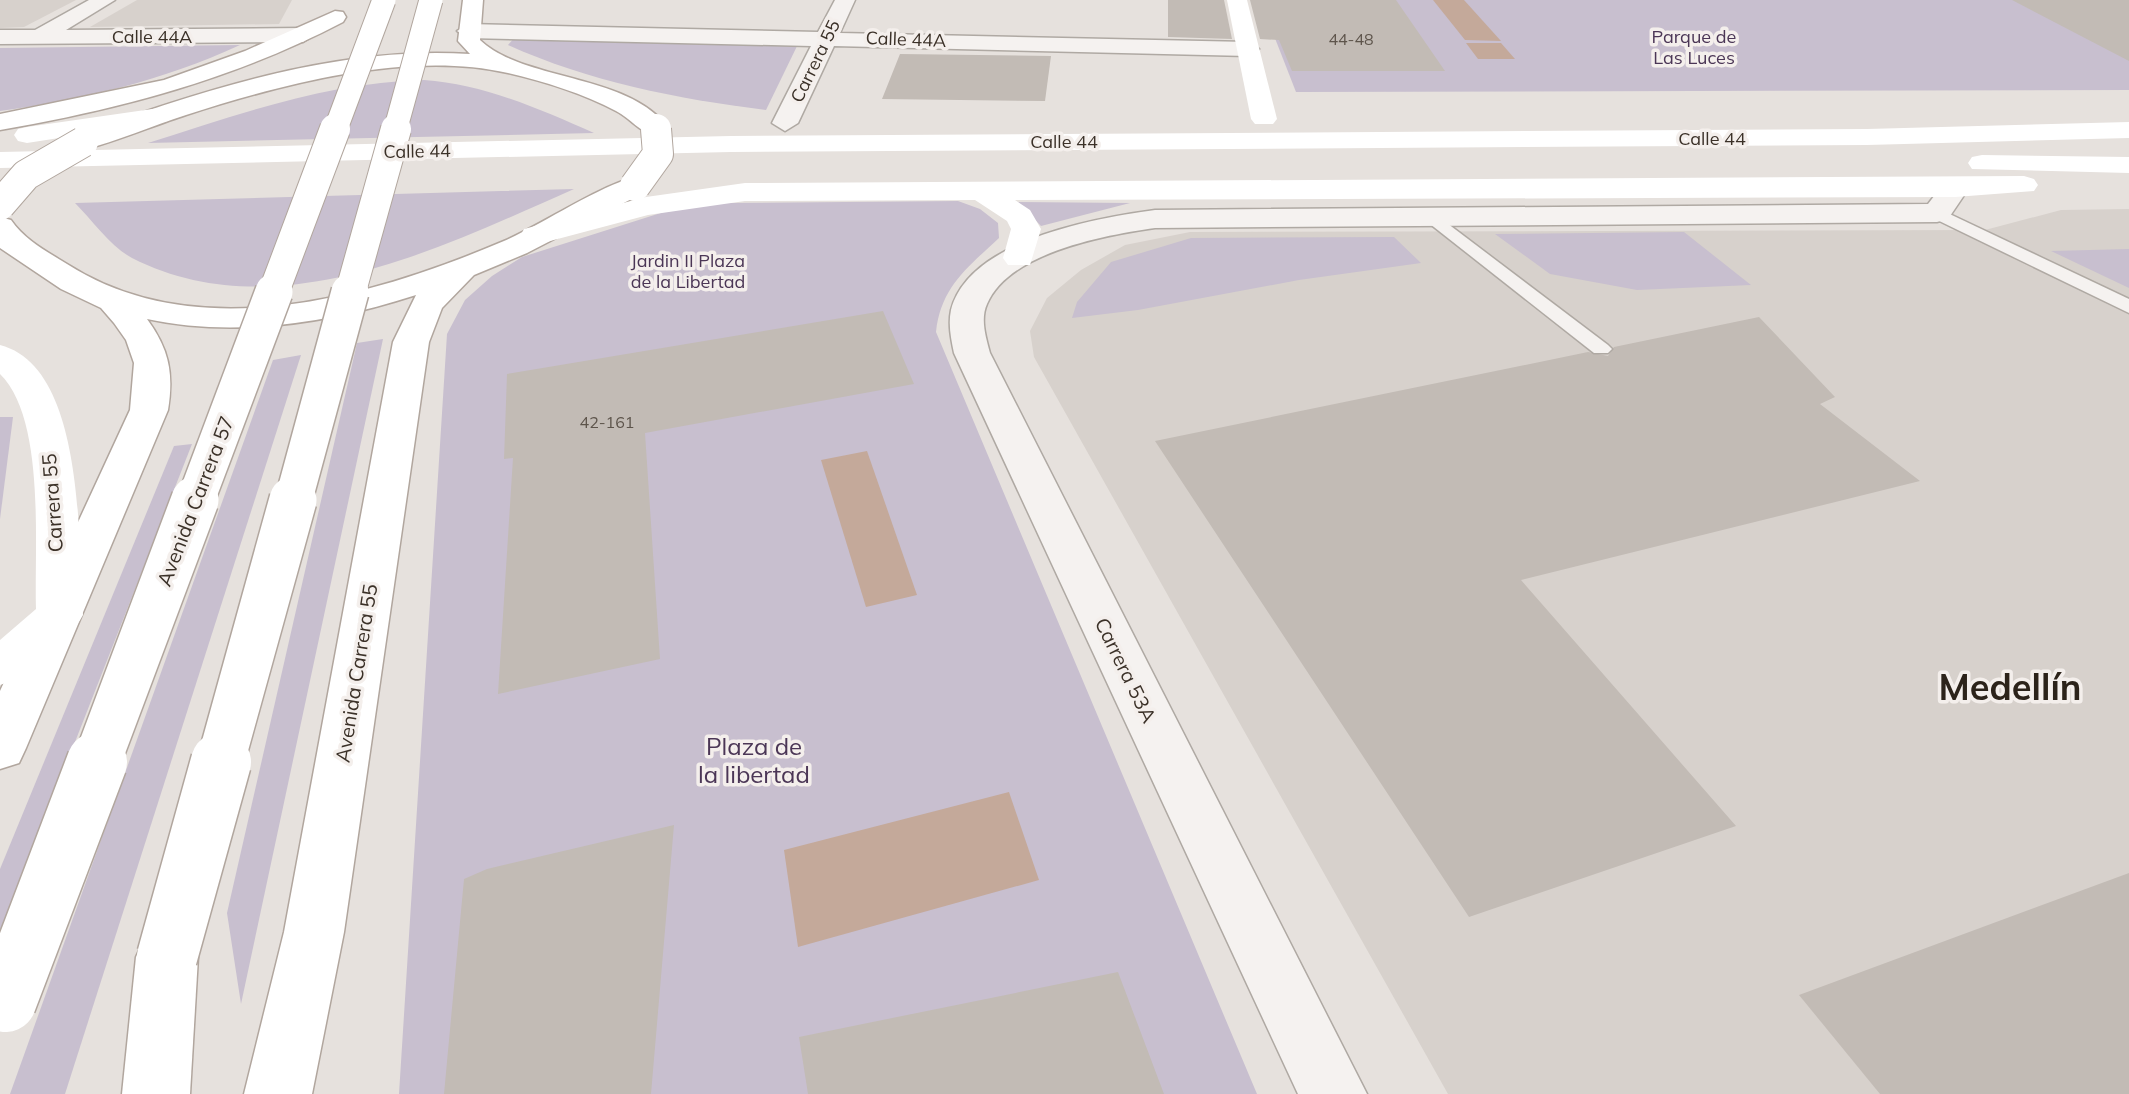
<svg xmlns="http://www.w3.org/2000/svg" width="2129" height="1094" font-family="Mulish,sans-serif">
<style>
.built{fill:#d7d1cc}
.green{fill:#c8bfcf}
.water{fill:#c4a99a}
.building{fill:#c2bbb5}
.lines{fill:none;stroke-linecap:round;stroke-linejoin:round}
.lane-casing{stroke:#afa9a3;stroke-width:3}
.street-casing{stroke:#afa9a3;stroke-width:3}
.primary-casing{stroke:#b1a69e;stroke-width:3}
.lane{fill:#f5f2f0;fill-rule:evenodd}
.street{fill:#f5f2f0;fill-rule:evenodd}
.secondary{fill:#fff;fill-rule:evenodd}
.primary{fill:#fff;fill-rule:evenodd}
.primary-bridge-far4-casing{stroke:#b1a69e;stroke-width:25;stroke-linecap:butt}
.primary-bridge-far3-casing{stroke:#b1a69e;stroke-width:32;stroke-linecap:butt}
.primary-bridge-far2-casing{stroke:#b1a69e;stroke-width:40;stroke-linecap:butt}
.primary-bridge-far1-casing{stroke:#b1a69e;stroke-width:50;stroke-linecap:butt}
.primary-bridge-casing{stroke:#b1a69e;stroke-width:63;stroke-linecap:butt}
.primary-bridge-far4{stroke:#fff;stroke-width:23}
.primary-bridge-far3{stroke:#fff;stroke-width:30}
.primary-bridge-far2{stroke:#fff;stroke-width:37}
.primary-bridge-far1{stroke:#fff;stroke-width:47}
.primary-bridge{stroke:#fff;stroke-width:60}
.labels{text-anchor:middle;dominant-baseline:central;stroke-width:7;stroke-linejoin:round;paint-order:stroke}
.number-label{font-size:16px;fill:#5d544b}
.far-street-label{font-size:18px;fill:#3b3128;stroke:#f4efec}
.far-park-label{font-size:18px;fill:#4b3656;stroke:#f4efec}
.street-label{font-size:20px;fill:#3b3128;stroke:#f4efec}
.near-park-label{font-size:24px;fill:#4b3656;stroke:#f4efec}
.town-label{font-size:36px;font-weight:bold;fill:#2c231a;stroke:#f4efec}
</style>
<rect width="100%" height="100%" fill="#e6e1dd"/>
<g class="built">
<polygon points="0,0 76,0 24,27 0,28"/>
<polygon points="137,0 292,0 279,24 90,27"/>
<polygon points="2129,209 2129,1094 1448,1094 1034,357 1030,331 1047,298 1081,270 1125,245 1190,232 1985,230 2061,210"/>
</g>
<g class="green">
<polygon points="1260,0 2129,0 2129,90 1296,92"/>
<path d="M516,36L799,42L766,110C678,99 590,82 508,45Z"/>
<path d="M240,45C162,81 84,99 0,111V48Z"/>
<path d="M424,80C483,84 540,109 594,133L148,143C239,114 329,82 424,80Z"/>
<path d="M574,189C440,248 276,331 132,258C111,247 92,220 75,203Z"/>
<path d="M958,201L980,209L998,223L999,238C967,268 941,287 936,332L1257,1094H399L447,334L465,300L492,276L522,257L667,211L724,203Z"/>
<polygon points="1018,202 1130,203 1041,226"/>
<polygon points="1684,232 1751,285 1637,290 1550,274 1495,234"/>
<polygon points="1394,237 1421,263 1299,280 1138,310 1072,318 1077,302 1111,262 1191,238"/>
<polygon points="2129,249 2129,288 2051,251"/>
<polygon points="383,339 241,1004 227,913 357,343"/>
<polygon points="301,355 65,1094 10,1094 273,360"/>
<polygon points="0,417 13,417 0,519"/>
<polygon points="192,444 0,933 0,869 174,446"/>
</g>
<g class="water">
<polygon points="1433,0 1464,0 1501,41 1465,40"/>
<polygon points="1466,43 1501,43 1515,59 1478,59"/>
<polygon points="867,451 917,595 866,607 821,460"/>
<polygon points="1009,792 1039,880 798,947 784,850"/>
</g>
<g class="building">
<polygon points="1168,0 1224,0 1232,39 1168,37"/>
<polygon points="1250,0 1396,0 1445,71 1292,71 1279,40 1260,39"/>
<polygon points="2012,0 2129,0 2129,61"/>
<polygon points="900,54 1051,56 1045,101 882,99"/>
<polygon points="883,311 914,384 645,433 660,659 498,694 513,458 504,459 507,374"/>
<polygon points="1759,317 1835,397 1820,404 1920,481 1521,580 1736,826 1469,917 1155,441 1588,352 1608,356 1614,347"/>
<polygon points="674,825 651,1094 444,1094 464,879 487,869"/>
<polygon points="2129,873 2129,1094 1880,1094 1799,995"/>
<polygon points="1118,972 1164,1094 808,1094 799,1037"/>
</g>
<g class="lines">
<g class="lane-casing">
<g id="lane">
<polygon points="1937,208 2129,299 2129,313 1931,217 1931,209"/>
<polygon points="1431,211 1608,345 1612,349 1608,353 1594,353 1425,220 1425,212"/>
</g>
</g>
<g class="street-casing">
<g id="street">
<polygon points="89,0 115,0 66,30 303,28 314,35 303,42 0,44 0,30 35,30"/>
<polygon points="835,0 855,0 840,33 1248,42 1259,49 1248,56 834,46 798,123 785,131 772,123 811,46 468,38 457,31 468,24 818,32"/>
<path d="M1955,179L1965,182L1969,188L1948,219L1937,222L1155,228C1106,235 1009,252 987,304C980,319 986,338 990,353L1367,1094H1298L954,353C951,339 948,324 951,310C969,240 1096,218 1155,210L1928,204L1945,182Z"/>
</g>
</g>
<g class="primary-casing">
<g id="primary">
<path d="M463,0H483L480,40C524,82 630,73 669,129L656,137C641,133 630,118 616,111C584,94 543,81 508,73C408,50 282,84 186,115C152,126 118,141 83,150L74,148L70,142L74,136C199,92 335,45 470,54L458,41Z"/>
<path d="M335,11L343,12L346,17L343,22C234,79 121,109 0,130V114L164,80L245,51Z"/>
<path d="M635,177L645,180L649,186L645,192L527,253L474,275L442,308L429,342L344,932L312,1094H244L284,932L393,342L416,295C330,323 235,338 147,319C169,349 174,373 168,410L26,748L19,763L0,769V691L130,410L134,363L126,340L114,323L101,308L61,289L0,248V217L11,220C25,240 46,251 67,264C198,348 372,297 504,241C543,224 597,187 635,177Z"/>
<polygon points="167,928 189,937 198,957 190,1094 122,1094 136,957 145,937"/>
</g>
</g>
<use href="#lane" class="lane"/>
<use href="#street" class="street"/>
<g class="secondary">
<polygon points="1227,0 1247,0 1277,119 1273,124 1255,124 1251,119"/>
<polygon points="159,108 168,111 172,116 168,121 27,143 18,141 14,135 18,129 27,127"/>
<polygon points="2129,122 2129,138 1867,145 731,152 0,168 0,152 731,136 1867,129"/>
<polygon points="1982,155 2129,157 2129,173 1972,169 1968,163 1972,157"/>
<polygon points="2024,176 2034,179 2038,185 2034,191 1955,197 1015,200 1030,210 1041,229 1030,265 1008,265 1003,258 1011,229 1007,221 975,200 745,201 648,215 535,245 524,243 520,236 524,229 646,197 745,183"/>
<path d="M0,345C86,367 78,545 83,615C68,642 30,676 0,685V640L36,609C34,547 46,419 0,374Z"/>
</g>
<use href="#primary" class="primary"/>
<g class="primary-bridge-far4-casing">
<g id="primary-bridge-far4">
<polyline points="335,131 384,0"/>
<polyline points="395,131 431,0"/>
</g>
</g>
<g class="primary-bridge-far3-casing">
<g id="primary-bridge-far3">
<polyline points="635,186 658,154 656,129"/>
<polyline points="0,205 26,175 83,142"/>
<polyline points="273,294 335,129"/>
<polyline points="350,294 396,129"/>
</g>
</g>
<g class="primary-bridge-far2-casing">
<g id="primary-bridge-far2">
<polyline points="195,502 274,292"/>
<polyline points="293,502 350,292"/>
</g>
</g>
<g class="primary-bridge-far1-casing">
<g id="primary-bridge-far1">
<polyline points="96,764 195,500"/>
<polyline points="220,764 293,500"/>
</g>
</g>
<g class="primary-bridge-casing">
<g id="primary-bridge">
<polyline points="167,957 221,762"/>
<polyline points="6,1002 97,762"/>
</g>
</g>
<use href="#primary-bridge-far4" class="primary-bridge-far4"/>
<use href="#primary-bridge-far3" class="primary-bridge-far3"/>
<use href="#primary-bridge-far2" class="primary-bridge-far2"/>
<use href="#primary-bridge-far1" class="primary-bridge-far1"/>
<use href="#primary-bridge" class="primary-bridge"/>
</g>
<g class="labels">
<g class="number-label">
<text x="1351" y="39">44-48</text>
<text x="607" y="422">42-161</text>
</g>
<g class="far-street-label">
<text x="152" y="36">Calle 44A</text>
<text transform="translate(906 39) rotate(2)">Calle 44A</text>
<text transform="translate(815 61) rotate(-64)">Carrera 55</text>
<text x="1712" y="138">Calle 44</text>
<text x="1064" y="141">Calle 44</text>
<text transform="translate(417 151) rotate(-1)">Calle 44</text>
</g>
<g class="far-park-label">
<text x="1694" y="36">Parque de<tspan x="1694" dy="21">Las Luces</tspan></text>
<text x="688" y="260">Jardin II Plaza<tspan x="688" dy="21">de la Libertad</tspan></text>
</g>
<g class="street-label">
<text transform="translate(195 501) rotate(-69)">Avenida Carrera 57</text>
<text transform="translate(52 503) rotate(-94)">Carrera 55</text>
<text transform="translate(1126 670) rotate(64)">Carrera 53A</text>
<text transform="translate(356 673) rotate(-81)">Avenida Carrera 55</text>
</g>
<g class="near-park-label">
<text x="754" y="746">Plaza de<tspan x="754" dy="28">la libertad</tspan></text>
</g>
<g class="town-label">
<text x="2010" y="686">Medellín</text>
</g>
</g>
</svg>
